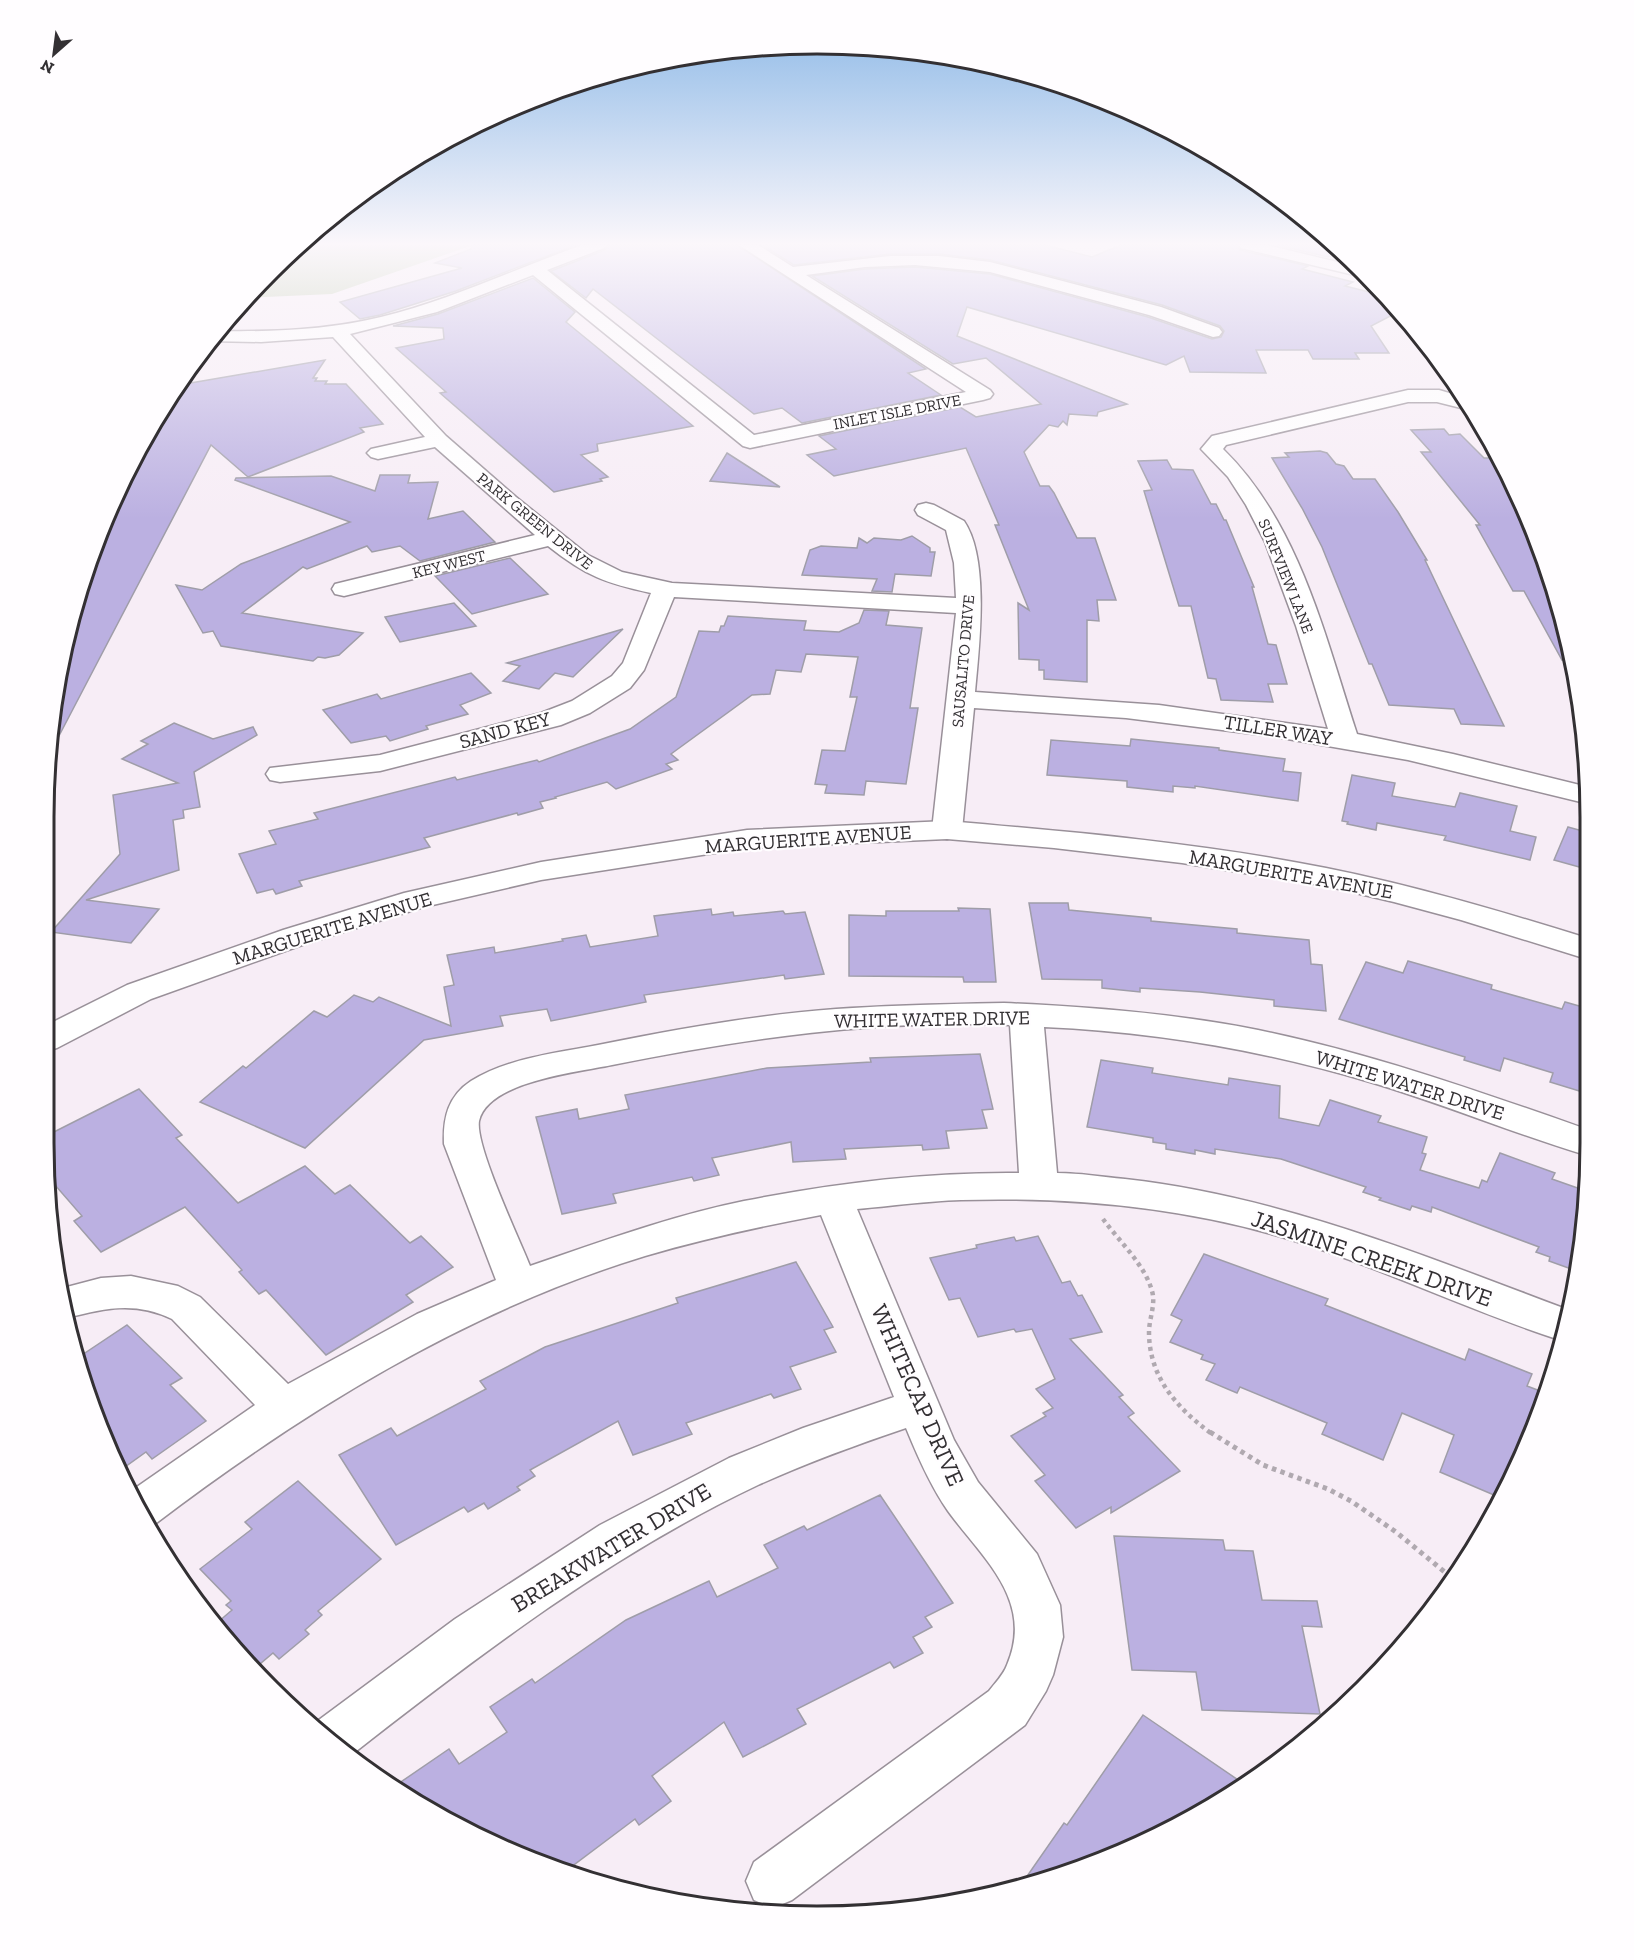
<svg xmlns="http://www.w3.org/2000/svg" width="1634" height="1960" font-family="'Zilla Slab',serif">
<style>
.green{fill:#b2c49f}
.building{fill:#bbb0e1;stroke:#9f9da8;stroke-width:1.5}
.lines{fill:none;stroke-linecap:round;stroke-linejoin:round}
.minor-casing{stroke:#999099;stroke-width:3}
.tertiary-casing{stroke:#999099;stroke-width:3}
.path-far1{stroke:#b0a9b0;stroke-width:4.5;stroke-dasharray:4 4;stroke-linecap:butt}
.path{stroke:#b0a9b0;stroke-width:5;stroke-dasharray:4.5 4.5;stroke-linecap:butt}
.minor{fill:#fff;fill-rule:evenodd}
.tertiary{fill:#fff;fill-rule:evenodd}
.labels{text-anchor:middle;dominant-baseline:central;stroke-width:4.5;stroke-linejoin:round;paint-order:stroke}
.far-street-label{font-size:16px;fill:#333033;stroke:#fffdff}
.street-label{font-size:20px;fill:#333033;stroke:#fffdff}
.near-street-label{font-size:24px;fill:#333033;stroke:#fffdff}
.rim{fill:none;stroke:#333033;stroke-width:3}
</style>
<rect width="100%" height="100%" fill="#f7edf6"/>
<polygon class="green" points="301,245 473,245 332,294 245,298 270,270"/>
<g class="building">
<polygon points="472,245 576,245 456,291 380,315 360,319 340,302 462,268 435,263 471,249"/>
<polygon points="608,245 737,245 926,369 908,373 941,395 802,423 782,408 754,414 593,289 586,298 551,271 605,250"/>
<polygon points="762,245 1045,245 1092,257 1121,245 1237,245 1240,250 1308,266 1302,269 1353,282 1345,286 1385,296 1398,312 1371,326 1389,353 1355,353 1359,359 1313,359 1308,350 1256,350 1266,373 1190,372 1184,356 1166,365 967,307 957,336 1127,404 1098,412 1097,416 1069,414 1067,425 1063,421 1058,427 1049,425 1024,452 1040,486 1049,486 1054,493 1077,538 1095,538 1116,600 1097,600 1099,621 1087,620 1087,682 1044,679 1044,670 1039,670 1039,660 1019,659 1018,603 1029,610 995,525 999,525 966,448 834,476 807,455 836,449 819,436 960,407 976,417 1041,404 986,358 953,364 812,276 865,269 915,267 990,274 1148,317 1212,339 1221,337 1224,331 1220,326 1162,305 990,260 939,254 890,254 794,265"/>
<polygon points="1277,245 1333,245 1341,252 1328,257"/>
<polygon points="533,278 575,312 566,322 693,426 597,444 598,451 581,455 608,477 600,479 602,481 554,492 440,393 446,392 396,348 444,339 443,328 393,326 438,314"/>
<polygon points="325,360 313,378 317,378 315,381 327,381 325,384 346,384 383,424 360,428 364,432 248,477 211,445 49,755 50,716 70,616 123,476 179,385"/>
<polygon points="1444,429 1449,435 1460,434 1484,458 1495,458 1503,468 1531,521 1573,656 1562,660 1524,591 1513,591 1476,525 1480,525 1421,452 1431,452 1411,430"/>
<polygon points="1320,451 1327,453 1336,464 1344,466 1353,479 1375,479 1398,512 1427,560 1425,560 1504,726 1461,724 1454,709 1389,705 1372,664 1369,664 1322,547 1302,508 1272,458 1289,457 1285,453"/>
<polygon points="727,453 780,487 710,481"/>
<polygon points="1167,460 1172,469 1193,470 1211,504 1216,504 1224,520 1226,520 1254,587 1252,587 1268,644 1276,645 1287,684 1268,684 1273,702 1221,700 1216,679 1208,678 1191,606 1179,606 1144,491 1152,490 1138,461"/>
<polygon points="380,475 410,475 408,483 438,482 428,519 463,511 495,542 420,561 400,546 372,552 367,546 307,569 303,567 242,613 363,633 339,655 325,658 318,657 313,661 221,646 213,631 203,633 176,585 202,590 241,564 350,522 235,480 236,478 331,476 375,491"/>
<polygon points="912,536 930,548 930,552 935,552 931,576 895,574 892,592 872,591 877,579 802,575 810,550 821,546 857,548 859,538 867,543 874,538 901,540"/>
<polygon points="510,558 548,594 472,614 435,576"/>
<polygon points="454,603 476,626 400,642 385,617"/>
<polygon points="864,610 889,611 886,625 922,628 910,708 918,708 906,784 866,781 864,795 825,793 827,785 815,784 822,750 845,751 857,697 850,697 858,657 806,654 801,672 776,670 770,694 752,695 671,754 678,760 666,764 672,769 616,789 607,782 555,797 556,798 540,802 543,808 518,815 517,813 424,838 430,847 299,881 302,886 276,894 273,889 257,893 239,854 276,844 269,831 318,819 314,813 455,777 457,780 537,760 539,762 630,729 676,697 699,631 719,632 721,626 724,626 728,616 806,621 804,630 839,632 859,623"/>
<polygon points="623,629 573,677 555,673 539,689 503,681 520,666 507,663"/>
<polygon points="471,673 491,693 460,705 468,714 426,726 428,729 390,741 386,736 351,743 323,710 377,694 381,699"/>
<polygon points="174,723 213,739 253,727 257,735 194,772 200,807 183,810 184,818 173,820 179,870 86,900 159,909 131,943 51,932 120,854 113,795 178,783 122,759 148,744 141,741"/>
<polygon points="1131,739 1219,748 1219,750 1285,759 1283,771 1301,773 1298,801 1195,786 1195,788 1173,786 1173,792 1127,787 1127,781 1047,775 1051,740 1130,746"/>
<polygon points="1352,775 1395,783 1392,796 1455,807 1460,793 1517,806 1510,831 1536,837 1530,860 1444,840 1446,836 1377,823 1376,830 1347,824 1348,822 1342,821"/>
<polygon points="1568,827 1590,833 1590,870 1554,860"/>
<polygon points="1029,903 1068,903 1069,910 1151,918 1151,921 1237,929 1237,933 1309,940 1311,964 1322,965 1326,1011 1274,1006 1274,1000 1200,992 1140,988 1140,992 1102,988 1102,980 1042,979"/>
<polygon points="958,908 990,909 996,982 964,982 963,977 849,976 849,915 886,916 886,911 959,911"/>
<polygon points="711,909 712,915 733,912 734,916 783,911 785,914 805,912 824,974 785,979 784,975 644,995 646,1002 551,1021 547,1009 500,1016 503,1026 424,1040 305,1148 200,1102 243,1066 246,1068 314,1011 327,1017 354,995 373,1002 379,997 451,1026 444,987 454,985 447,955 494,947 495,953 563,941 562,939 586,935 590,947 658,936 654,916"/>
<polygon points="1408,961 1492,985 1491,989 1562,1009 1565,1002 1590,1009 1589,1094 1550,1082 1553,1073 1504,1058 1500,1071 1464,1060 1465,1057 1339,1019 1366,962 1403,973"/>
<polygon points="980,1054 993,1109 982,1110 987,1128 946,1131 949,1148 923,1150 922,1145 844,1149 846,1159 793,1162 791,1142 712,1158 719,1175 694,1181 692,1177 613,1194 616,1203 562,1214 536,1117 577,1109 579,1119 629,1109 625,1095 767,1068 871,1062 870,1058"/>
<polygon points="1101,1060 1153,1068 1152,1073 1228,1085 1229,1078 1280,1086 1279,1118 1319,1126 1330,1100 1381,1116 1378,1122 1427,1137 1422,1153 1426,1154 1420,1170 1479,1188 1482,1180 1487,1182 1500,1153 1555,1173 1552,1179 1589,1192 1574,1270 1549,1261 1550,1257 1536,1252 1539,1247 1432,1207 1431,1212 1412,1206 1410,1210 1379,1200 1381,1198 1363,1192 1366,1187 1281,1159 1215,1149 1215,1154 1195,1150 1195,1154 1166,1149 1166,1144 1153,1142 1153,1138 1087,1127"/>
<polygon points="139,1089 182,1135 176,1138 238,1203 305,1166 335,1194 350,1185 410,1243 421,1236 453,1267 406,1295 413,1302 326,1355 266,1290 259,1294 239,1272 242,1270 185,1207 101,1252 74,1221 82,1216 48,1177 44,1137"/>
<polygon points="1038,1236 1062,1283 1070,1281 1078,1296 1082,1295 1102,1332 1070,1339 1123,1395 1119,1397 1134,1413 1128,1417 1180,1471 1111,1513 1111,1507 1076,1528 1035,1481 1045,1475 1011,1436 1046,1416 1043,1413 1053,1408 1036,1389 1055,1379 1032,1329 1016,1332 1014,1329 978,1337 960,1298 949,1300 930,1258 977,1248 976,1245 1014,1237 1016,1241"/>
<polygon points="1204,1254 1328,1299 1325,1305 1465,1360 1469,1349 1532,1374 1527,1386 1548,1394 1501,1498 1440,1472 1454,1435 1402,1413 1383,1460 1322,1434 1327,1423 1240,1387 1237,1393 1206,1380 1215,1364 1201,1359 1203,1355 1170,1342 1182,1320 1171,1315"/>
<polygon points="796,1262 833,1327 824,1330 836,1352 790,1367 801,1389 774,1398 771,1394 686,1423 692,1434 633,1455 618,1421 530,1470 535,1476 517,1487 520,1490 488,1509 484,1503 468,1512 464,1507 396,1545 339,1455 391,1428 397,1436 486,1389 480,1381 545,1347 678,1303 676,1298"/>
<polygon points="127,1325 182,1378 170,1385 206,1421 152,1459 146,1452 122,1469 76,1359"/>
<polygon points="298,1481 381,1559 318,1611 322,1615 305,1630 309,1634 279,1659 273,1653 254,1669 218,1622 232,1610 226,1605 231,1601 200,1569 252,1529 245,1522"/>
<polygon points="880,1495 953,1603 925,1617 932,1627 913,1637 923,1653 894,1668 890,1662 797,1709 806,1724 743,1757 724,1722 652,1776 671,1801 639,1825 635,1819 563,1873 392,1788 449,1749 459,1764 507,1732 490,1707 532,1679 535,1683 626,1620 709,1581 717,1597 778,1568 764,1545 804,1526 807,1530"/>
<polygon points="1114,1536 1223,1540 1225,1550 1253,1551 1262,1600 1317,1601 1322,1627 1302,1626 1320,1714 1202,1710 1196,1672 1132,1670"/>
<polygon points="1143,1715 1247,1786 1113,1857 1023,1882 1064,1823 1067,1825"/>
</g>
<g class="lines">
<g class="minor-casing">
<g id="minor">
<path d="M582,245H606L604,248L547,270L754,435L966,392L739,245H758L793,267L890,256H939L990,262L1161,307L1219,328L1222,332L1219,336L1213,337L1149,315L990,272L915,265L865,267L806,275L990,390L993,394L990,398L983,400L750,448L743,446L533,275L437,312L350,334L446,436L516,497L588,555L622,572L672,583L956,598L954,563L946,530L918,515L915,510L918,505L926,503L934,505L964,521C990,559 979,647 975,692L1159,705L1328,729L1296,626L1265,542L1246,505L1228,477L1201,449L1212,436L1408,390H1439L1466,398L1473,411L1437,402H1408L1226,445L1223,449C1299,523 1325,636 1357,734L1453,754L1588,787L1589,804L1408,760L1270,736L1126,718L974,708L962,830L957,836L947,839L937,836L932,830L956,613L674,597L644,670L630,688L590,713L561,725L380,771L280,782L270,780L266,774L270,768L380,755L541,713L572,701L612,676L623,663L651,593C605,583 586,576 548,546L344,596L335,594L332,589L335,584L535,535L435,447L378,459L371,457L367,453L371,449L425,437L333,337L261,342L208,341L217,331C272,332 327,330 381,317C450,300 515,269 582,245Z"/>
<polygon points="1239,245 1267,245 1362,268 1371,279 1241,248"/>
<path d="M1004,1003C1089,1007 1174,1013 1258,1030C1371,1053 1480,1092 1589,1130V1156C1515,1134 1444,1104 1370,1082C1263,1050 1155,1032 1044,1027L1057,1173C1080,1173 1102,1177 1125,1179C1279,1196 1422,1255 1566,1309L1560,1340C1464,1309 1372,1263 1275,1235C1173,1206 1067,1197 961,1200C927,1201 892,1206 857,1209L954,1440L978,1482L1037,1554L1060,1605L1063,1637L1053,1675L1046,1691L1025,1725L792,1900L773,1908L754,1900L746,1881L754,1862L989,1691C995,1683 1004,1674 1007,1665C1035,1600 982,1558 948,1511C931,1487 917,1455 906,1428C856,1445 806,1463 758,1485C610,1555 479,1655 350,1756L312,1725L455,1619L600,1525L729,1458L803,1428L894,1397L821,1215C762,1226 703,1239 645,1256C465,1311 304,1411 155,1524L146,1527L131,1491L255,1405L172,1319C136,1301 104,1308 67,1318L63,1288L101,1278L131,1276L178,1286L200,1297L288,1384L417,1314L496,1280L444,1144C443,1118 448,1096 471,1081C508,1058 556,1053 598,1045C676,1029 756,1015 836,1009C892,1005 948,1004 1004,1003ZM1010,1025L1019,1173C926,1172 835,1183 744,1201C671,1216 600,1242 530,1266C519,1238 475,1146 479,1121C488,1081 579,1072 612,1065C742,1039 877,1019 1010,1025Z"/>
</g>
</g>
<g class="tertiary-casing">
<path id="tertiary" d="M947,821C1074,832 1202,843 1326,868C1416,886 1503,912 1590,939V960L1461,920L1394,902L1326,886L1182,863L1054,848L947,839L747,848L541,880L424,907L305,944L151,999L57,1048L45,1051V1026L127,985L283,930L404,893L541,862L747,830Z"/>
</g>
<path class="path-far1" d="M1103,1219C1119,1241 1145,1265 1152,1291C1156,1304 1149,1319 1149,1332C1149,1378 1178,1409 1212,1434"/>
<polyline class="path" points="1210,1432 1263,1465 1328,1489 1351,1501 1396,1532 1452,1578"/>
<use href="#minor" class="minor"/>
<use href="#tertiary" class="tertiary"/>
</g>
<linearGradient id="sky" x2="0" y2="1"><stop stop-color="#88b6e6"/><stop offset="0.47" stop-color="#fbf7fb"/><stop offset="1" stop-color="#fbf7fb" stop-opacity="0"/></linearGradient>
<rect width="1634" height="519" fill="url(#sky)"/>
<g class="labels">
<g class="far-street-label">
<text transform="translate(897 412) rotate(-11)">INLET ISLE DRIVE</text>
<text transform="translate(535 521) rotate(39)">PARK GREEN DRIVE</text>
<text transform="translate(449 564) rotate(-14)">KEY WEST</text>
<text transform="translate(1286 576) rotate(68)">SURFVIEW LANE</text>
<text transform="translate(963 661) rotate(-85)">SAUSALITO DRIVE</text>
</g>
<g class="street-label">
<text transform="translate(505 730) rotate(-15)">SAND KEY</text>
<text transform="translate(1278 730) rotate(9)">TILLER WAY</text>
<text transform="translate(808 839) rotate(-4)">MARGUERITE AVENUE</text>
<text transform="translate(1291 874) rotate(10)">MARGUERITE AVENUE</text>
<text transform="translate(332 928) rotate(-17)">MARGUERITE AVENUE</text>
<text transform="translate(932 1019) rotate(-1)">WHITE WATER DRIVE</text>
<text transform="translate(1410 1085) rotate(17)">WHITE WATER DRIVE</text>
</g>
<g class="near-street-label">
<text transform="translate(1372 1258) rotate(19)">JASMINE CREEK DRIVE</text>
<text transform="translate(918 1395) rotate(66)">WHITECAP DRIVE</text>
<text transform="translate(611 1547) rotate(-31)">BREAKWATER DRIVE</text>
</g>
</g>
<path d="M0 0H1634V1960H0ZM817 54H817A763 763 0 0 1 1580 817V1143A763 763 0 0 1 817 1906H817A763 763 0 0 1 54 1143V817A763 763 0 0 1 817 54Z" fill="#fffdff" fill-rule="evenodd"/>
<path class="rim" d="M817 54H817A763 763 0 0 1 1580 817V1143A763 763 0 0 1 817 1906H817A763 763 0 0 1 54 1143V817A763 763 0 0 1 817 54Z"/>
<g transform="translate(54 54) rotate(208)" stroke="#fffdff" stroke-width="4.5" paint-order="stroke">
<path d="M0-4.5L10 22L0 15L-10 22Z" fill="#333033"/>
<text y="-9" font-size="16" font-weight="bold" text-anchor="middle" fill="#333033">N</text>
</g>
</svg>
